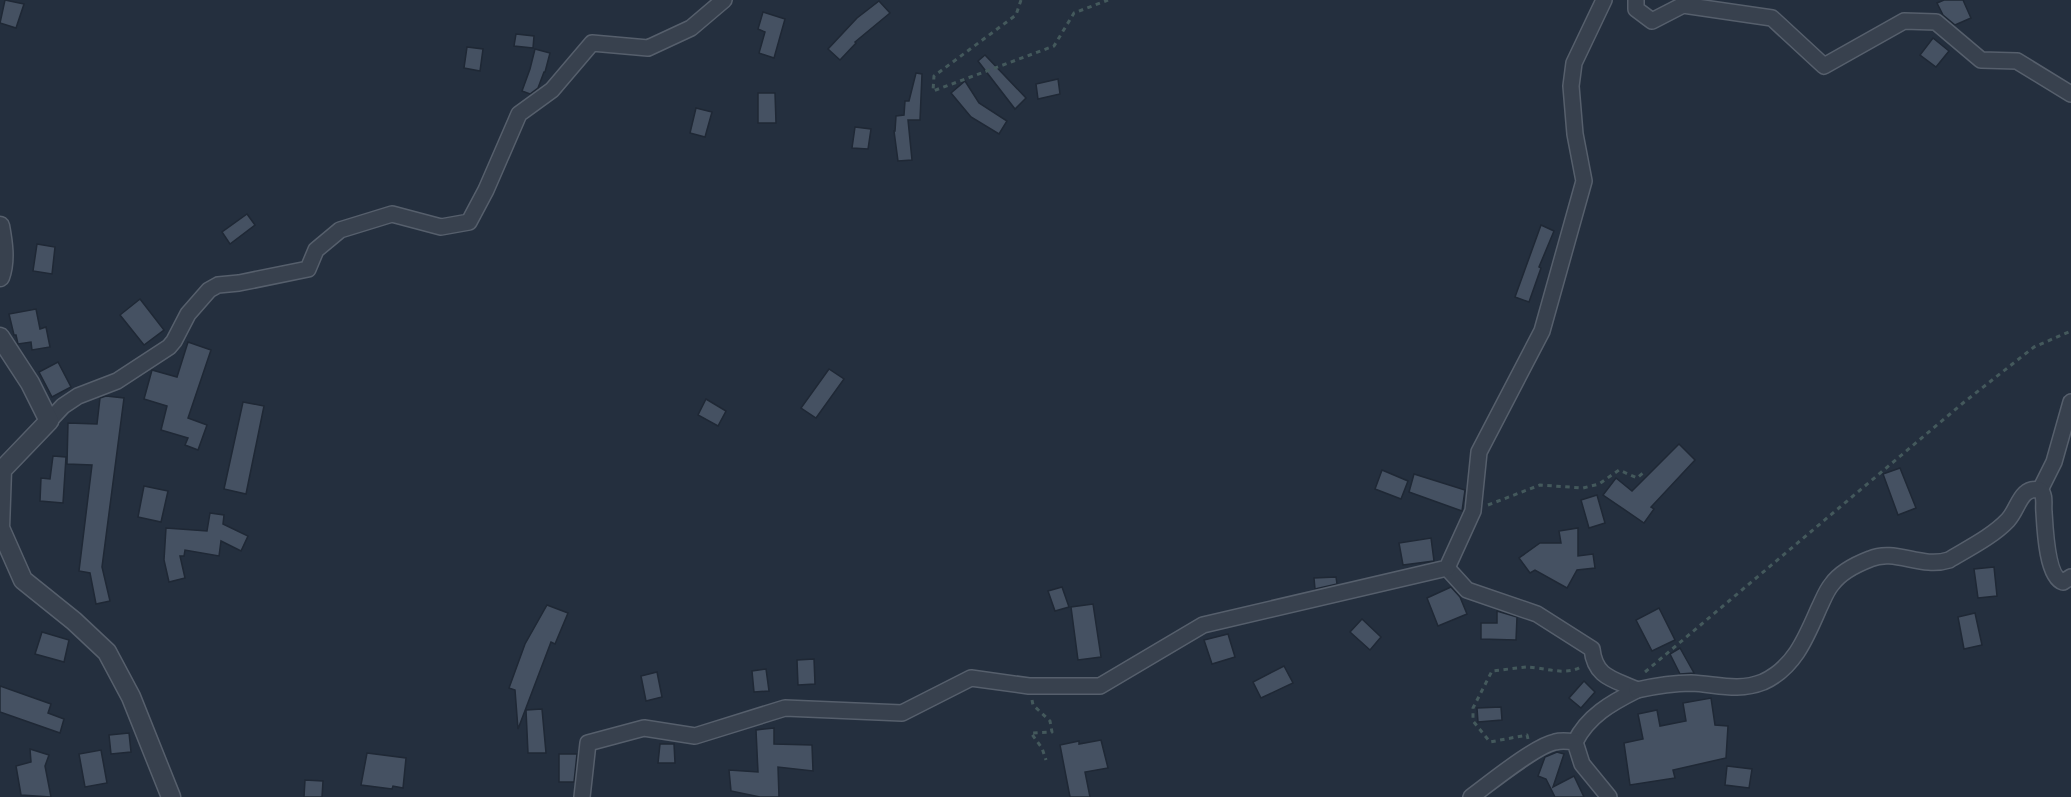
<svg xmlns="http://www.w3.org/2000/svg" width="2071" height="797" font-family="Figtree,sans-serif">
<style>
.building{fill:#455162;stroke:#1f2835;stroke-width:1.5}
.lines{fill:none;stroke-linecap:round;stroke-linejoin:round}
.minor-casing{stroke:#565f6c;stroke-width:18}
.tertiary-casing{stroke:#565f6c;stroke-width:21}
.path{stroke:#44595c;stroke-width:3;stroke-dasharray:4.5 4.5;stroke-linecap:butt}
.minor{stroke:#38414e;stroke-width:15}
.tertiary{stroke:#38414e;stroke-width:18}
</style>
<rect width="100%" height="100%" fill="#242f3e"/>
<g class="building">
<polygon points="5,0 24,4 16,28 0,23"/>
<polygon points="1944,0 1963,0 1971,18 1955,25 1943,15 1937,3"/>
<polygon points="879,1 890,13 855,42 856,43 840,60 828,49 857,18"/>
<polygon points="763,12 785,19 774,58 759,53 765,32 758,29"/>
<polygon points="516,34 534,36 533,48 514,46"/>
<polygon points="1933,38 1949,51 1936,67 1920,55"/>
<polygon points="467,47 483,49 480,71 464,68"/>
<polygon points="535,49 550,53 545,72 544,72 538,88 530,94 522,91 530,69"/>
<polygon points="985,55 1026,98 1015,109 978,61"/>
<polygon points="916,73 922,74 920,120 908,120 912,160 898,161 894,131 895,131 896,116 904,115 905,101 909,101"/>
<polygon points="1058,79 1060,94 1038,99 1036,84"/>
<polygon points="965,81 979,103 1007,121 999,134 971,117 951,93"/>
<polygon points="758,93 775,93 776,123 758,123"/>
<polygon points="696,108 712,112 705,137 690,133"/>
<polygon points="855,127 871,129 868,149 852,148"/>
<polygon points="247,214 255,225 230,244 222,232"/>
<polygon points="1541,225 1554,231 1539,267 1541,268 1529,302 1515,297"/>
<polygon points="37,244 55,247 52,274 33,271"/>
<polygon points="140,299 164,330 144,345 120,315"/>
<polygon points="36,309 40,329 46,327 50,347 32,350 31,342 18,344 16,335 14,335 9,314"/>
<polygon points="188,342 211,350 188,418 207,425 198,450 185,445 188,438 161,430 167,406 144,399 152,370 177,377"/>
<polygon points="58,362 71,387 52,397 39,372"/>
<polygon points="829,369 844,379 816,418 801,408"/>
<polygon points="106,396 124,398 102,567 110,601 96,604 90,573 79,571 92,465 67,464 68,423 97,424 100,398"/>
<polygon points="706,399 726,411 718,426 698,415"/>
<polygon points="243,402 264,406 246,494 224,489"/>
<polygon points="1679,444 1695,460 1651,507 1654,509 1644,523 1603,495 1616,478 1632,491"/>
<polygon points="53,456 66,457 63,503 40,501 41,478 50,479"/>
<polygon points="1900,468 1916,508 1898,515 1883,474"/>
<polygon points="1382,470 1408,481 1401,499 1375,489"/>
<polygon points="1414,474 1465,490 1462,511 1409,492"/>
<polygon points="144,486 168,491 161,522 138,517"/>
<polygon points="1597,495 1605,523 1589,528 1581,500"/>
<polygon points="210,513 224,515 223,524 248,536 241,551 221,541 219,556 185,550 184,556 180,556 185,578 169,582 164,560 166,528 207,531"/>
<polygon points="1578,528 1578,556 1593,554 1595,568 1577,570 1567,588 1535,570 1530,573 1519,558 1540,543 1561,543 1559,531"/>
<polygon points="1431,538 1434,561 1403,565 1399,543"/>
<polygon points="1994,567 1997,596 1978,598 1974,569"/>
<polygon points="1336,577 1337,584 1315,589 1314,578"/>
<polygon points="1062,587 1069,607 1055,611 1048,591"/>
<polygon points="1451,587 1460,597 1467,614 1438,626 1427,598"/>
<polygon points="1093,604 1101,657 1078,660 1071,607"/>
<polygon points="547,605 568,613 555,644 551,642 518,729 515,690 509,688 525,644"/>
<polygon points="1659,608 1675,640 1652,651 1636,620"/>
<polygon points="1497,611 1517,617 1516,640 1481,639 1481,623 1497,623"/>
<polygon points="1975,613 1982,645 1964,649 1958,617"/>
<polygon points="1362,619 1381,637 1370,650 1350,632"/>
<polygon points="42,632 69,640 64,662 35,654"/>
<polygon points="1228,634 1235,657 1212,664 1204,640"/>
<polygon points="1680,648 1694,673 1680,674 1670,654"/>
<polygon points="814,659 815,684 798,685 797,660"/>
<polygon points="1284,666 1293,683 1261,698 1253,682"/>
<polygon points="766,669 769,691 754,692 752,671"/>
<polygon points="657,672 662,697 646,701 641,676"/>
<polygon points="1584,681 1595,692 1581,708 1569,698"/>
<polygon points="0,686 51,704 48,713 64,719 60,733 0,712"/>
<polygon points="1711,698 1715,725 1728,726 1726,758 1673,770 1675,778 1630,785 1624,743 1643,739 1638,714 1657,710 1660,726 1686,721 1683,703"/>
<polygon points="1501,707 1502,720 1478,722 1477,708"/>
<polygon points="542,709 546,753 528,753 526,710"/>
<polygon points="774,728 774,744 812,745 813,771 778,767 779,797 760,797 731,791 729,770 758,772 756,730"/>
<polygon points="129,733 131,752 111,754 109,735"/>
<polygon points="1101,740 1108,768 1085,772 1090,797 1070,797 1060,745 1079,741 1079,744"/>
<polygon points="660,744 674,744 675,763 658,763"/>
<polygon points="30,749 49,755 45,766 51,797 21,795 16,766 31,762"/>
<polygon points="101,750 107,783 85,787 79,754"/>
<polygon points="1557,752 1564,754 1553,787 1574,776 1584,797 1555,797 1546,779 1538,776 1545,757"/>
<polygon points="367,753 406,758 403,788 393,786 392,789 361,785"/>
<polygon points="559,754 577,754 574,782 559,782"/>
<polygon points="1727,766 1752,769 1749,788 1725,785"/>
<polygon points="305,780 323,781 322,797 304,797"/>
</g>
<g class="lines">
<g class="minor-casing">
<g id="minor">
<polyline points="1636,0 1636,9 1652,21 1683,5 1772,18 1824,66 1904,21 1936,22 1981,60 2017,61 2071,94"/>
<polyline points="49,421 63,406 78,396 117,381 169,347 174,341 188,314 209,290 218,285 239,283 308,269 316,250 340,230 392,214 441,227 469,222 486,190 519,114 552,90 592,43 648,48 691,28 724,0"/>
<polyline points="2040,490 2054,462 2071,402"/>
<path d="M1447,568L1467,590L1537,614L1592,649C1595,678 1614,679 1637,690C1611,703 1588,716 1575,742"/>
<path d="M1637,690C1655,686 1673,683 1691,683C1716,684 1738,692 1763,682C1794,668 1806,638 1819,608C1823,600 1826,591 1832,584C1840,573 1857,564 1870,559C1895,548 1921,569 1949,560C1969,548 1993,536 2008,520C2019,508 2020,486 2040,490C2046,496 2043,504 2044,512C2045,529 2047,577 2063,582L2071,577"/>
<polyline points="582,797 588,743 644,728 695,736 785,708 902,713 971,678 1029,686 1100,686 1203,625 1447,568 1473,511 1479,452 1542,331 1584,181 1575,134 1571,86 1574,63 1604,0"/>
<path d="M1471,797C1490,783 1535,746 1555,742C1562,740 1568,741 1575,742L1582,764L1609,797"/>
</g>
</g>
<g class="tertiary-casing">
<g id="tertiary">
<path d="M0,226C3,242 6,261 0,277"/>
<polyline points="0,337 30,383 49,421 2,470 0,528 23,580 74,621 107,652 131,697 171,797"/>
</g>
</g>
<g class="path">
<polyline points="1021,0 1016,15 934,76 933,91 1054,46 1074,13 1108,0"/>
<polyline points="1488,505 1540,485 1583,488 1599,484 1619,470 1637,478 1643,473"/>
<polyline points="1645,672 1963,403 2034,347 2071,331"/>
<polyline points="1032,700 1033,705 1050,721 1052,732 1031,733 1042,748 1046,760"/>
<path d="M1528,739L1527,735L1490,742L1473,721V708L1492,671C1503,670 1515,668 1526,667C1543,667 1567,677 1582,666"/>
</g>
<use href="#minor" class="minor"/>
<use href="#tertiary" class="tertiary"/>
</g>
</svg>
